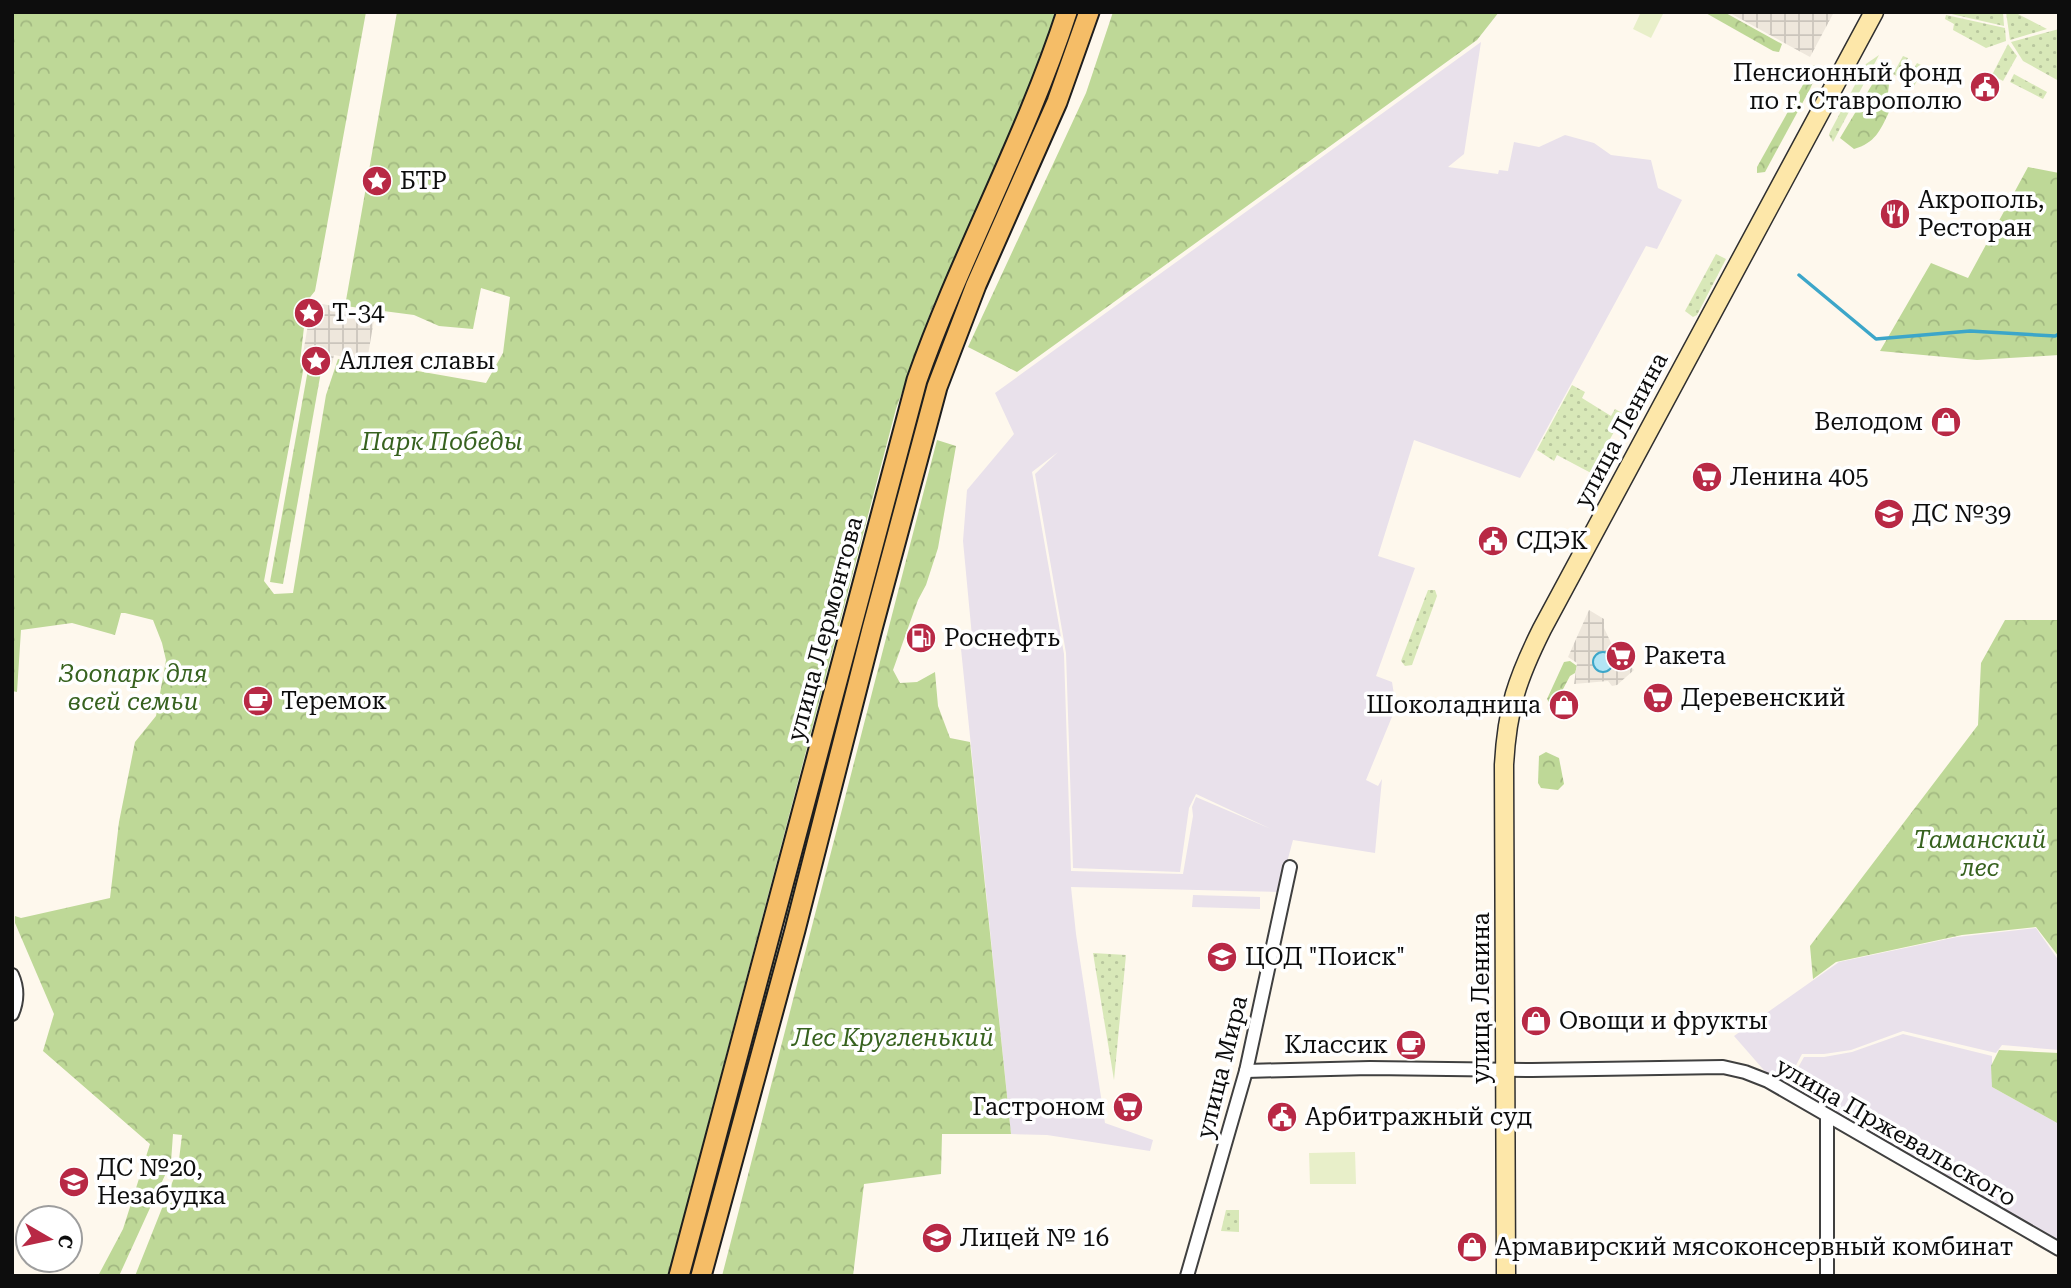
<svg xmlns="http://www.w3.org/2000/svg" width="2071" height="1288" font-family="'Roboto Serif',serif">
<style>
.industrial{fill:#e9e1eb;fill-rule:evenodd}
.grass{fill:url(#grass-dots)}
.forest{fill:url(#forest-crowns)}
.pitch{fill:#e8efc9}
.plaza{fill:url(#plaza-grid)}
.water{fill:#b3e5f4;stroke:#3ca6c9;stroke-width:2}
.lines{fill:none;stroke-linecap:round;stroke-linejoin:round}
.stream{stroke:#3ca6c9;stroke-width:3.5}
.street-casing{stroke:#404040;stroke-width:16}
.secondary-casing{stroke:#2f2f2f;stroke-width:21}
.primary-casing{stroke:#1e1e1e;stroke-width:23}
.street{stroke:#fff;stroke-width:12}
.secondary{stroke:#fde7a9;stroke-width:18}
.primary{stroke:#f5bd67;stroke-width:19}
.labels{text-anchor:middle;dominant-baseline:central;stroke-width:7;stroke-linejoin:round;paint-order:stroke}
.poi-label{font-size:24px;fill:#0d0d0d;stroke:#fff;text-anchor:start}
.street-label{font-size:24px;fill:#0d0d0d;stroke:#fff}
.park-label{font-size:24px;font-style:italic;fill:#37621f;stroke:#fff}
</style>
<defs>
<pattern id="grass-dots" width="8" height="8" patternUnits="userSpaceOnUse" patternTransform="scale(1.75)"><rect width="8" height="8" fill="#d8e8b8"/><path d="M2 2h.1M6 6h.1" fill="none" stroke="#b8c69d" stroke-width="1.8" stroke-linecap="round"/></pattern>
<pattern id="forest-crowns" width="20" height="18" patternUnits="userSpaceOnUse" patternTransform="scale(1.75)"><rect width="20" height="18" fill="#bed897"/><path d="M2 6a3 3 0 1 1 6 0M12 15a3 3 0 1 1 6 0" fill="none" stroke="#a2b881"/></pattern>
<pattern id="plaza-grid" width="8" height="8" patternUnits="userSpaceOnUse" patternTransform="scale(1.75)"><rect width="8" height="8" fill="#eee7dc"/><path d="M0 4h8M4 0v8" fill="none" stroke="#cbc5bc"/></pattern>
</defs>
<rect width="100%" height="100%" fill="#fef8ed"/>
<g class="industrial">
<path d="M1481,42L1464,154L1448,167L1498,174L1499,170L1508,171L1514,142L1539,147L1565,135L1594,143L1611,155L1651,160L1658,188L1682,200L1657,249L1646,246L1520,478L1414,440L1378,556L1415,568L1376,676L1392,682L1396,707L1366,780L1378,786L1382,779L1375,853L1293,840L1279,892L1071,887L1076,934L1105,1123L1153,1140L1150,1151L1047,1135L1011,1134L961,649L973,647L963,541L967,490L1014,434L995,393ZM1058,452L1035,474L1066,653L1073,868L1180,872L1189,808L1196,794L1271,829L1196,797L1192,807L1193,816L1183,874L1071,871L1064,654L1032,472Z"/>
<polygon points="1193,895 1260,897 1260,909 1192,907"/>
<polygon points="2036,928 2059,961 2059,1050 2002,1045 1996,1053 1903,1031 1851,1050 1824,1054 1802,1054 1785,1086 1769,1076 1734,1036 1839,962 1957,937"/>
<polygon points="1903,1034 1992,1056 1992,1087 2059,1124 2059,1241 1830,1113 1787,1087 1804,1057 1824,1057 1852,1052"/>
</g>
<g class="grass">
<polygon points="1947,12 2003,12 2004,26 1947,13"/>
<polygon points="2006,12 2014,12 2047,29 2010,40"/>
<polygon points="1946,15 2005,28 2006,41 1986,48 1953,30 1954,24 1945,19"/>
<polygon points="2059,29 2059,81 2023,61 2011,42"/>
<polygon points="2008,44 2017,56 2003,81 1992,75"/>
<polygon points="1879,55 1833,142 1829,135 1830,132 1866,64"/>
<polygon points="1903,56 1908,58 1900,72 1909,77 1917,63 1925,67 1914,86 1893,74"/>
<polygon points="1059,60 1063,63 933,372 930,371 941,333"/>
<polygon points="2014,74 2047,92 2043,99 2010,82"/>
<polygon points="1716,254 1726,259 1697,315 1693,317 1685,311"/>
<polygon points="925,385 928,386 788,921 783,923 782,922"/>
<polygon points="1572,385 1585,392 1582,398 1611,416 1615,409 1624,414 1591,473 1557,455 1554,461 1537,450"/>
<polygon points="1428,590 1435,590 1437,596 1412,665 1405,666 1401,661"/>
<polygon points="778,932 783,934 783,937 693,1276 687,1276"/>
<polygon points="1093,953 1126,955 1114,1080"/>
<polygon points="1226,1210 1239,1210 1239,1232 1221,1231"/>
</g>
<g class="forest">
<polygon points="12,12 366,12 315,291 307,301 300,362 304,366 264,581 274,594 293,593 326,395 338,359 369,367 372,356 384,357 406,369 486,383 503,353 510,297 481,288 473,329 439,326 414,315 345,306 397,12 1059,12 1045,54 931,311 896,409 668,1276 135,1276 178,1168 182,1135 173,1134 171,1162 119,1276 98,1276 123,1229 150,1144 43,1051 54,1014 15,923 15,916 21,918 110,898 119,822 135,742 156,716 166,660 162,643 153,620 125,613 121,613 115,635 72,623 21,630 17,692 12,691"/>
<polygon points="1113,12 1499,12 1477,40 1017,372 968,347 1086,93"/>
<polygon points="1704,12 1724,12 1782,44 1779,52 1773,51"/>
<polygon points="1814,65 1820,67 1810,89 1765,172 1757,173 1757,167"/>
<path d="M1879,79L1886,80L1889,84L1888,93L1881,105L1889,112C1880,131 1875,143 1854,149L1840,138L1873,83Z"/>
<polygon points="2028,167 2059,173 2059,355 1977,360 1880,351 1931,263 1968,278"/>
<polygon points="309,364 322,366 283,584 270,582"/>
<polygon points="937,440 956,446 938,548 926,585 918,600 893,670 900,683 917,682 935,672 938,706 950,738 970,742 1011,1134 942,1134 941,1174 864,1184 853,1276 722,1276"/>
<polygon points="2005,620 2059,620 2059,957 2036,927 1962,935 1836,962 1813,979 1810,946 1978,725 1981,663"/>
<polygon points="1570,661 1577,666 1575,673 1570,676 1555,704 1550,704 1547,699 1564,662"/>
<polygon points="1546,752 1559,758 1564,784 1558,790 1541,788 1538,783 1539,756"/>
<polygon points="1999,1050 2059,1053 2059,1124 1992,1087 1991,1066"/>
</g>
<g class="pitch">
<polygon points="1641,12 1664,12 1651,38 1633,29"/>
<polygon points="1355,1152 1356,1184 1310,1184 1309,1153"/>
</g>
<g class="plaza">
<polygon points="1728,12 1834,12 1810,57"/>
<polygon points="312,302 375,314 367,361 334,355 332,364 302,359"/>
<polygon points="1589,610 1604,619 1604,628 1613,647 1634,670 1617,685 1612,686 1608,681 1574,684 1577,663 1568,657"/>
</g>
<circle class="water" cx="1603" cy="662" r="10"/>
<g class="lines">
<polyline class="stream" points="1799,275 1876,339 1970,331 2055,336 2059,334"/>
<g class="street-casing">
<g id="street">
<path d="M12,975C18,988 18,1000 12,1014"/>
<polyline points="1246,1071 1370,1068 1532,1070 1723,1067 1745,1072 1768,1081 2059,1249"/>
<polyline points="1187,1276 1246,1071 1290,867"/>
<polyline points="1827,1276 1827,1117"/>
</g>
</g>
<g class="secondary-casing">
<path id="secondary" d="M1506,1276L1504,765C1507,709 1517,679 1542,629L1874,12"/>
</g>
<g class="primary-casing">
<g id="primary">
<path d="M679,1276L917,380C961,255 1026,138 1067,12"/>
<polyline points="701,1276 795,930 872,629 937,387 976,285 1057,102 1089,12"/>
</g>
</g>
<use href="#street" class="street"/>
<use href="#secondary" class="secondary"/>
<use href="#primary" class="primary"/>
</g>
<defs>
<g id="civic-disc" transform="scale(1.575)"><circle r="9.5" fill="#b82945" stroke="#fff"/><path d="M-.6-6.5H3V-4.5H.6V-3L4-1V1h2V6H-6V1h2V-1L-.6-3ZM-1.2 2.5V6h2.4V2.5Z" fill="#fff"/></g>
<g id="sight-disc" transform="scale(1.575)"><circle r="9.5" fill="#b82945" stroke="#fff"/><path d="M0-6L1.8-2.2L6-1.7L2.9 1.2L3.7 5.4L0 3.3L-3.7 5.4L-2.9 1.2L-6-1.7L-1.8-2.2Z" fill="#fff"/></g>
<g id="restaurant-disc" transform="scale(1.575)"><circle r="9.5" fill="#b82945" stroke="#fff"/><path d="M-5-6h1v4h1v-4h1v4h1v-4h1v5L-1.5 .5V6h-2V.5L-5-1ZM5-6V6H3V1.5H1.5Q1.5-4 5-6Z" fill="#fff"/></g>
<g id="shop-disc" transform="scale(1.575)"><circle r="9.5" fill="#b82945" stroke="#fff"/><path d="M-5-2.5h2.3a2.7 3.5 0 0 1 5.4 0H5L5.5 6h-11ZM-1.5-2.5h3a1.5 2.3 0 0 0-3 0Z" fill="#fff"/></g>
<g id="supermarket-disc" transform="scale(1.575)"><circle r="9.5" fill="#b82945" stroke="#fff"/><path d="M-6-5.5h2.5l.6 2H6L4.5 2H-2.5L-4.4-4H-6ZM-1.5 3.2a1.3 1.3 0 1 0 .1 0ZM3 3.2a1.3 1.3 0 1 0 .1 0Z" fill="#fff"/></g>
<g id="school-disc" transform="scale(1.575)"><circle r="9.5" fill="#b82945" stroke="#fff"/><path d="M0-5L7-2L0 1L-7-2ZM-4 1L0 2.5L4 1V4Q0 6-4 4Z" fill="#fff"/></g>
<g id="fuel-disc" transform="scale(1.575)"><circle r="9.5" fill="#b82945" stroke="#fff"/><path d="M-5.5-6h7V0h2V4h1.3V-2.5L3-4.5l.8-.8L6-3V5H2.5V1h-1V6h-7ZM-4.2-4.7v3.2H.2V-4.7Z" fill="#fff"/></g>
<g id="cafe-disc" transform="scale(1.575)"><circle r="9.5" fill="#b82945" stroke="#fff"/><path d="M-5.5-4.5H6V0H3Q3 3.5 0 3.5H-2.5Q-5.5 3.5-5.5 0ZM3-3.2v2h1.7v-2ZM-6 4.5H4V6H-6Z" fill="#fff"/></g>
</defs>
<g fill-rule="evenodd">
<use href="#civic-disc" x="1985" y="87"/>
<use href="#sight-disc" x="377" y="181"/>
<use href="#restaurant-disc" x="1895" y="214"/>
<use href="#sight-disc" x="309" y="313"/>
<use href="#sight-disc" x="316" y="361"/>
<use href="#shop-disc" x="1946" y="422"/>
<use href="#supermarket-disc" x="1707" y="477"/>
<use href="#school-disc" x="1889" y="514"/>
<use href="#civic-disc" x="1493" y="541"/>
<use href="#fuel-disc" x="921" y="638"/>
<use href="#supermarket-disc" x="1621" y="656"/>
<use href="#supermarket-disc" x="1658" y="698"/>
<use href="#cafe-disc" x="258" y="701"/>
<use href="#shop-disc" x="1564" y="705"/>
<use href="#school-disc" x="1222" y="957"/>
<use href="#shop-disc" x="1536" y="1021"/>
<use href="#cafe-disc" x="1411" y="1045"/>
<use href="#supermarket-disc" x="1128" y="1107"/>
<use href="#civic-disc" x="1282" y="1117"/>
<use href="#school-disc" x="74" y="1182"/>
<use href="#school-disc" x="937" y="1238"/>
<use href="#shop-disc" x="1472" y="1247"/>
</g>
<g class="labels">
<g class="poi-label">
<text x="1962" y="73" text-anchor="end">Пенсионный фонд<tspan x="1962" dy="28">по г. Ставрополю</tspan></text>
<text x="400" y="181">БТР</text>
<text x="1918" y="200">Акрополь,<tspan x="1918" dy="28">Ресторан</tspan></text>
<text x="332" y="313">Т-34</text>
<text x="339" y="361">Аллея славы</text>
<text x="1923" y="422" text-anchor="end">Велодом</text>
<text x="1730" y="477">Ленина 405</text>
<text x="1912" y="514">ДС №39</text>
<text x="1516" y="541">СДЭК</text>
<text x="944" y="638">Роснефть</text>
<text x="1644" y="656">Ракета</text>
<text x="1681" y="698">Деревенский</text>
<text x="281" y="701">Теремок</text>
<text x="1541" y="705" text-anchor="end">Шоколадница</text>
<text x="1245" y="957">ЦОД "Поиск"</text>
<text x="1559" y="1021">Овощи и фрукты</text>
<text x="1388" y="1045" text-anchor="end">Классик</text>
<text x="1105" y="1107" text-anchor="end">Гастроном</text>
<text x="1305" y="1117">Арбитражный суд</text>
<text x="97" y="1168">ДС №20,<tspan x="97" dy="28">Незабудка</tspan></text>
<text x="960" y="1238">Лицей № 16</text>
<text x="1495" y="1247">Армавирский мясоконсервный комбинат</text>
</g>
<g class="street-label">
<text transform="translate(1621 430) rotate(-62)">улица Ленина</text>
<text transform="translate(825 629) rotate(-75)">улица Лермонтова</text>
<text transform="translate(1481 998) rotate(-90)">улица Ленина</text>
<text transform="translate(1222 1067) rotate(-76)">улица Мира</text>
<text transform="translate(1896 1132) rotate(30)">улица Пржевальского</text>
</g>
<g class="park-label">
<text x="442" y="442">Парк Победы</text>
<text x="133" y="674">Зоопарк для<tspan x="133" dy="28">всей семьи</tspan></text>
<text x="1980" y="840">Таманский<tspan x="1980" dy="28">лес</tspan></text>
<text x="893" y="1038">Лес Кругленький</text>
</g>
</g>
<rect width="2071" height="1288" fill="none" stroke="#0d0d0d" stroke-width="28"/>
<g transform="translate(49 1239) rotate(99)"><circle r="33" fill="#ffffff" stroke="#9e9e9e" stroke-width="2"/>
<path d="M0-5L12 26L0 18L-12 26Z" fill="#b82945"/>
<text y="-10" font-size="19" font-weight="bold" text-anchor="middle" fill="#0d0d0d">С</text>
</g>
</svg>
